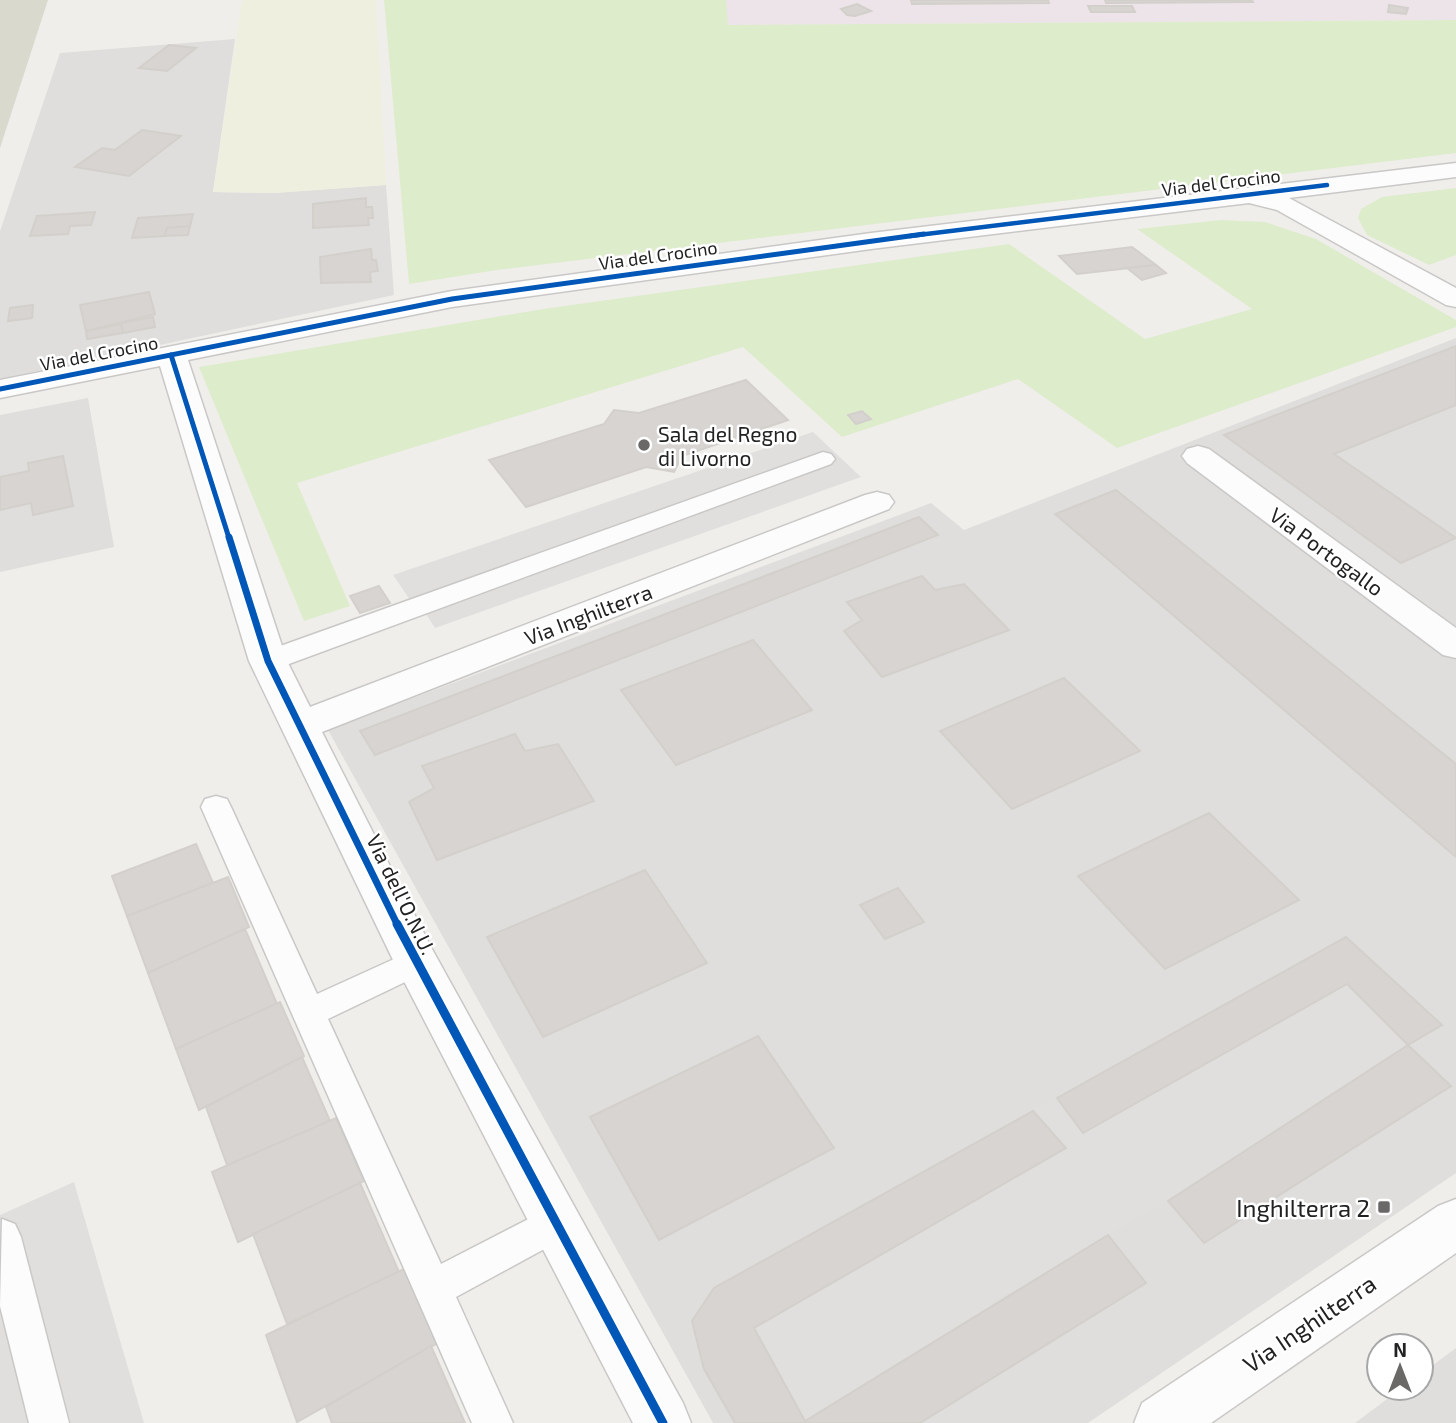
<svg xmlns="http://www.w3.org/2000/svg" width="1456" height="1423" font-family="'Exo 2',sans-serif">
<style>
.residential{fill:#dfdedc}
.industrial{fill:#ede4e9}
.construction{fill:#d9d9cd}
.farmland{fill:#efefdf}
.grass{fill:#ddeccb}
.parking{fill:#e0dfde}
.building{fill:#d7d4d2;stroke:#d3d0cc;stroke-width:2}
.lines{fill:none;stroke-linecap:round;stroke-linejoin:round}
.lane-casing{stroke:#c9c8c7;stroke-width:3}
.street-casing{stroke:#c9c8c7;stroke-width:3}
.lane{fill:#fdfcfc;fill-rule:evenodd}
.street{fill:#fdfcfc;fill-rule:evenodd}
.cycleway-far3-casing{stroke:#fff;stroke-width:7}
.cycleway-far2-casing{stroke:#fff;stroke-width:9}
.cycleway-far1-casing{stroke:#fff;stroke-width:11}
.cycleway-casing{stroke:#fff;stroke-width:13}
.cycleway-far3{stroke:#0057b8;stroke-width:4.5}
.cycleway-far2{stroke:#0057b8;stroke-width:5}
.cycleway-far1{stroke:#0057b8;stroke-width:7}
.cycleway{stroke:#0057b8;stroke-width:9}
.poi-dot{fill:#6a6968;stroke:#fff;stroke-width:2.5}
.labels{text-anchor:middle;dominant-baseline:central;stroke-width:5;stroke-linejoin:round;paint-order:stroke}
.far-street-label{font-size:18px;fill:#222;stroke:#fff}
.poi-label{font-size:21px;fill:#222;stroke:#fff;text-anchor:start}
.street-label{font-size:21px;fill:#222;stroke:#fff}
.near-poi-label{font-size:24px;fill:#222;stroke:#fff;text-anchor:end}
.near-street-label{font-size:24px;fill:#222;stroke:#fff}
</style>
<rect width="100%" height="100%" fill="#f0eeeb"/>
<g class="residential">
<polygon points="235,39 213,192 274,193 386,185 394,295 0,379 0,231 60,53"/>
<polygon points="1456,338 1456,1173 1088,1423 713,1423 328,730 931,503 964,530"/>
<polygon points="88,398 114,547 0,572 0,415"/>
<polygon points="1456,1348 1456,1423 1355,1423 1402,1388 1421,1388 1421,1374"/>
</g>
<polygon class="industrial" points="726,0 1456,0 1456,20 727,25"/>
<polygon class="construction" points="0,0 48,0 0,148"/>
<polygon class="farmland" points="242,0 376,0 386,185 274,193 213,192"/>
<g class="grass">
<polygon points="384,0 726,0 728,25 1456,20 1456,153 497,270 409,284"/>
<polygon points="1456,188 1456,255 1429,265 1367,235 1358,218 1361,209 1382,197"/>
<polygon points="1221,220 1265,222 1316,239 1456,320 1456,327 1117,448 1018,379 842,437 743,347 297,483 350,606 304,621 199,367 543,309 1009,244 1145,339 1252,309 1137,229"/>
</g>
<g class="parking">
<polygon points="813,432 861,477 435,628 424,611 419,613 393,575"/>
<polygon points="1346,937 1442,1025 1408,1045 1451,1086 1204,1243 1168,1201 1108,1235 1146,1283 920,1423 735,1423 704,1369 692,1321 714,1288"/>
<polygon points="74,1182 144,1423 0,1423 0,1215"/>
</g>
<g class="building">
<polygon points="911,0 1048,0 1049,3 912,4"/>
<polygon points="1105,0 1252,0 1253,2 1106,3"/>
<polygon points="857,4 871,11 855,16 847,15 841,9"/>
<polygon points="1389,5 1408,8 1406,14 1388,12"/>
<polygon points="1088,6 1132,6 1135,12 1091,12"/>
<polygon points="169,45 196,48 167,71 139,68"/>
<polygon points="142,130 181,136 129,176 75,167 102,148 115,150"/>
<polygon points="366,198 366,207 372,207 373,218 368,218 369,225 313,228 313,204"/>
<polygon points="95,212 91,225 70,226 68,234 30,236 37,216"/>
<polygon points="193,214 190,226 167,228 165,236 132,238 138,218"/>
<polygon points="190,226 188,235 165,236 167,228"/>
<polygon points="1132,247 1156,265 1077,274 1059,256"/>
<polygon points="371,249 372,260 376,260 378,271 370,272 371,282 321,283 320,257"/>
<polygon points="1156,265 1166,273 1142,280 1127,268"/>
<polygon points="149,292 155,314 86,331 80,305"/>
<polygon points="33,305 32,318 8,321 10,308"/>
<polygon points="153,317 155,327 123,333 121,323"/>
<polygon points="121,324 123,333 87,339 86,331"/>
<polygon points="1456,346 1456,405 1334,454 1456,538 1401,563 1224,435"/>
<polygon points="746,380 788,420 682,456 674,472 646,467 526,507 489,460 604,424 614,410 639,413"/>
<polygon points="862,411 871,419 856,424 848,415"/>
<polygon points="63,456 73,506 33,515 31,503 0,510 0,477 29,471 28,463"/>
<polygon points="1116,490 1456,764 1456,857 1055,514"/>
<polygon points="919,517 938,535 375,755 360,731"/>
<polygon points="922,576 935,590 964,584 1009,630 882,677 844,631 862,620 847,602"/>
<polygon points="379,586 390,603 360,613 350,596"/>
<polygon points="753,640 812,710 676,765 621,690"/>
<polygon points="1064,678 1140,751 1012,809 940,731"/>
<polygon points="515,734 525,751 558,744 594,801 437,860 409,802 434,788 422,766"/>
<polygon points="1209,813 1299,900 1165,969 1078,876"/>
<polygon points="196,844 213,883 127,916 112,876"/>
<polygon points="645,870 707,963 543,1037 487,937"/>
<polygon points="228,877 249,927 148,973 127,916"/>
<polygon points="898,888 924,922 885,939 860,905"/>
<polygon points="245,929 277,1004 176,1049 148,973"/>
<polygon points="1346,937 1442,1025 1408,1045 1347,984 1083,1133 1057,1098"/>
<polygon points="280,1002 304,1056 199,1110 176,1049"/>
<polygon points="758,1036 834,1148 659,1240 590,1117"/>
<polygon points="1408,1045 1451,1086 1204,1243 1168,1201"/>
<polygon points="302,1057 330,1121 227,1165 206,1107"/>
<polygon points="1033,1111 1066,1148 754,1328 805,1421 1108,1235 1146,1283 920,1423 735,1423 704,1369 692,1321 714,1288"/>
<polygon points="336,1118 364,1181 238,1242 212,1172"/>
<polygon points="360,1183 399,1272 287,1324 253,1234"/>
<polygon points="410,1266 443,1340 297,1422 266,1335"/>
<polygon points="431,1346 465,1423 332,1423 326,1407"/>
</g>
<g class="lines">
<g class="lane-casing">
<g id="lane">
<polygon points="823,452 831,454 835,459 831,464 278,668 268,670 258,668 254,661 258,654"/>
<polygon points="216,796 227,799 231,807 317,994 416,949 428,953 432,962 428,971 328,1019 441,1264 544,1211 557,1205 570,1211 576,1223 570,1235 456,1297 513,1423 472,1423 201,807 205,799"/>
<polygon points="2,1219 15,1224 21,1237 69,1423 29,1423 0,1306"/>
</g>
</g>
<g class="street-casing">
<g id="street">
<polygon points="1456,163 1456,177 1289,198 1456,288 1456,307 1446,305 1277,210 1249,203 871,249 452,307 188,360 287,661 310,707 865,495 877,492 889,495 894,502 889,509 322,732 432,949 683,1403 691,1423 633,1423 394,962 249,661 160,366 0,398 0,380 452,291 871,233"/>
<polygon points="1198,446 1209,449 1456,628 1456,658 1443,655 1187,463 1182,456 1187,449"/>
<polygon points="1456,1199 1456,1253 1211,1423 1134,1423 1142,1403 1438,1206"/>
</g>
</g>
<use href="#lane" class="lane"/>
<use href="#street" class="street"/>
<g class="cycleway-far3-casing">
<polyline id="cycleway-far3" points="910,236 1327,185"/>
</g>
<g class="cycleway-far2-casing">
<g id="cycleway-far2">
<polyline points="171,355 229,538"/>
<polyline points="0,389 452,299 924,234"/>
</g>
</g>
<g class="cycleway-far1-casing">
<polyline id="cycleway-far1" points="229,537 268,661 398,926"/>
</g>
<g class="cycleway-casing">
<polyline id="cycleway" points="397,924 663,1423"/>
</g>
<use href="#cycleway-far3" class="cycleway-far3"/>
<use href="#cycleway-far2" class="cycleway-far2"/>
<use href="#cycleway-far1" class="cycleway-far1"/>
<use href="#cycleway" class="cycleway"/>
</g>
<g class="poi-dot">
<circle cx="644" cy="445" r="7"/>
<rect x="1377" y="1200" width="14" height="14" rx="3.5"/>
</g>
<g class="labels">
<g class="far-street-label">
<text transform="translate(1221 182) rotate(-7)">Via del Crocino</text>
<text transform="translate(658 255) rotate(-8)">Via del Crocino</text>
<text transform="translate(99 353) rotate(-11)">Via del Crocino</text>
</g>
<g class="poi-label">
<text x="658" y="433">Sala del Regno<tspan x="658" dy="24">di Livorno</tspan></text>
</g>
<g class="street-label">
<text transform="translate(1327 551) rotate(36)">Via Portogallo</text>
<text transform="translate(588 614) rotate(-21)">Via Inghilterra</text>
<text transform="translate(402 894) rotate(64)">Via dell'O.N.U.</text>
</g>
<g class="near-poi-label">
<text x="1370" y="1207">Inghilterra 2</text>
</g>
<g class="near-street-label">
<text transform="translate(1309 1323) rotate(-34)">Via Inghilterra</text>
</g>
</g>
<g transform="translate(1400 1367)"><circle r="33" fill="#ffffff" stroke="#a7a7a7" stroke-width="2"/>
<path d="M0-5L12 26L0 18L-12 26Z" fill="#6a6968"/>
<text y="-10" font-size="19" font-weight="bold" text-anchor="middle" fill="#222222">N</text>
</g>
</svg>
